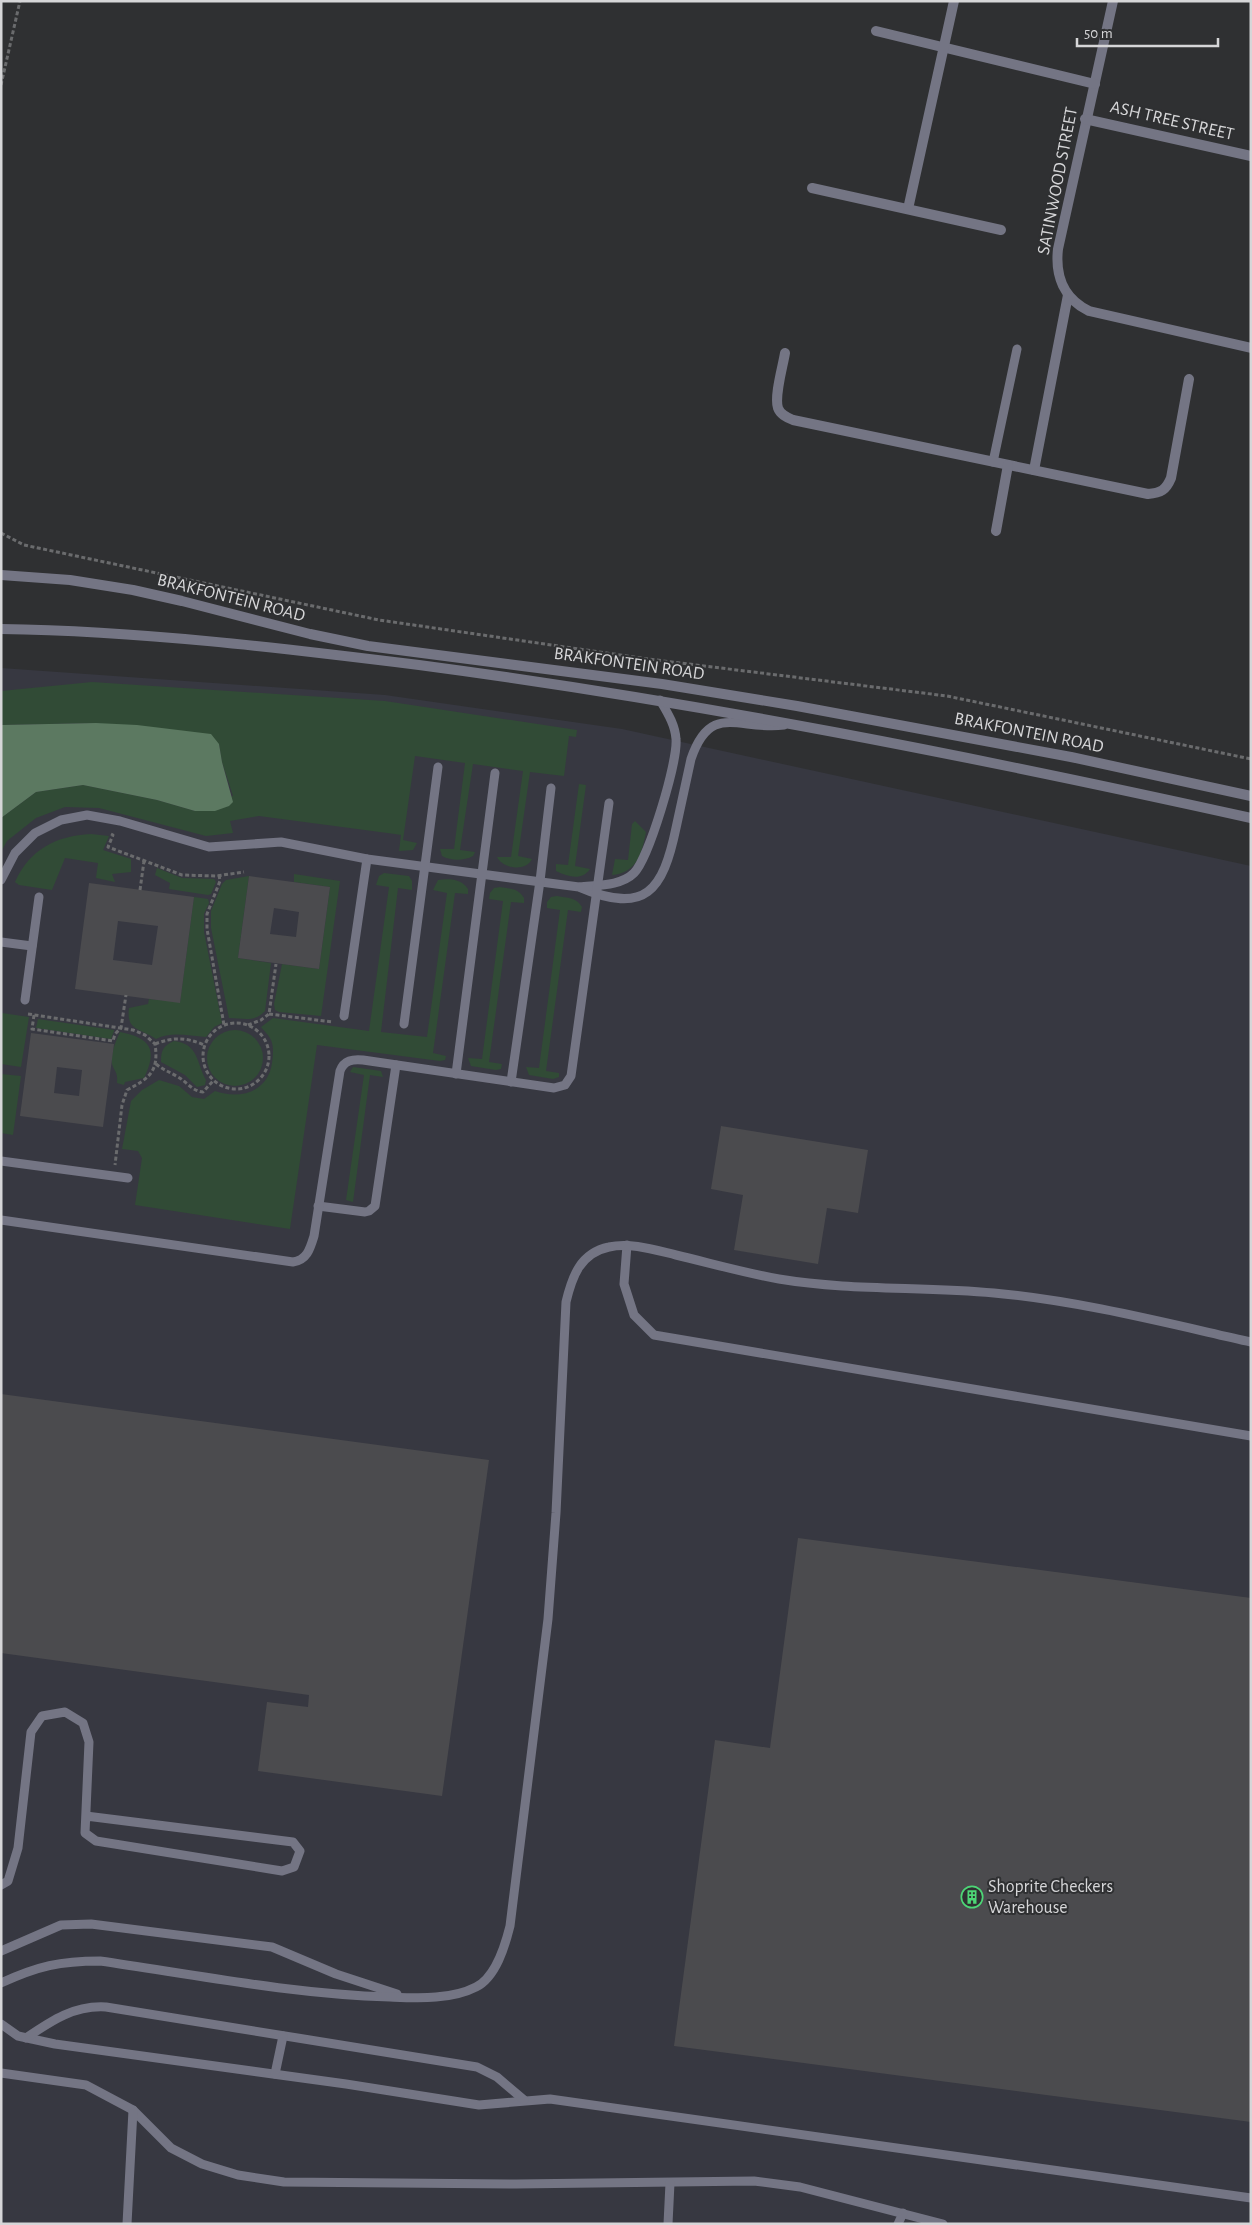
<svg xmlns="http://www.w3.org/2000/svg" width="1252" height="2225" font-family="'Alegreya Sans',sans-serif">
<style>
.built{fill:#373841}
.green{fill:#314b36}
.water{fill:#5c7961}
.building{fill:#4b4b4e;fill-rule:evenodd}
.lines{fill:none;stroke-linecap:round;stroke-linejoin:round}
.path{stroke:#6a6b6d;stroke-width:3;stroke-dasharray:4 2.5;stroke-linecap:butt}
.service{stroke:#747584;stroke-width:9}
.minor{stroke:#747584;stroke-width:10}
.tertiary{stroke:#747584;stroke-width:10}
.labels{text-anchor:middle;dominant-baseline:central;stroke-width:4;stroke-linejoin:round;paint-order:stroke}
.street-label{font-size:18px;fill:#d6d6d8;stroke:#2f3032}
.poi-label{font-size:18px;fill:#d6d6d8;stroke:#2f3032;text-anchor:start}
</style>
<rect width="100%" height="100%" fill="#2f3032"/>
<polygon class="built" points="1,668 385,695 622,729 1251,866 1251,2224 1,2224"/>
<g class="green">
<path d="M92,682L385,701L577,730L576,737L569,736L564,776L530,772L518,856L532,859C526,872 503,869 497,857H511L523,771L473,764L460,850L475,852L473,856C464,861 451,861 442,856L440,849H454L465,763L415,756L403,840L417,843L413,850L399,851L401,835L395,834L259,816L230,821L233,833L206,836L99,808L65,807L36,818L7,841L1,852V818L36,792L83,785L157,800L195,811L233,796L222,762L219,744L96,723L1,725V691Z"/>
<path d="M579,784L586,785L575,866L590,869C582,881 568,877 556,871V864L568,865Z"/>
<path d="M635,821L646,832C642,853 637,873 612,875L615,859L628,860L632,824Z"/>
<path d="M91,834L109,836L103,850L131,859V872L112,874L115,882L96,878L98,863L65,858L52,890L19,885L15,882C30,849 56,836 91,834Z"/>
<polygon points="157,868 182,878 214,879 216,882 211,894 208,895 169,889 170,883 155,875"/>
<path d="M384,873L409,876L412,881V890L398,888L381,1032L427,1037L447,893L433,890L438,880C450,878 462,879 468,889V894L455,893L433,1053L446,1056L445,1060L440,1061L317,1045L290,1229L135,1205L142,1158L138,1151L122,1149L131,1101L142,1090L159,1080L179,1086L192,1097L204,1099L215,1091C240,1100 268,1092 272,1063C273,1055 274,1047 271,1040C269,1035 264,1031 261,1027L273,1018L369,1031L389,887L376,885L379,876Z"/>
<polygon points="294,874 340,881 321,1016 279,1012 275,1010 274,1004 282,964 319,969 330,887 294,882"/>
<path d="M249,876L238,958L271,963L265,1011C254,1023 243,1018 229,1018L211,928V911L222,884L226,880Z"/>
<path d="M500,887C511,889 518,888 524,898V903L511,902L489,1062L502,1064L501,1069L496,1070L471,1066L468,1058L482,1059L503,901L489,899L490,893L494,888Z"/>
<path d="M557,896C568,898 576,897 582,907L581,912L568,910L546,1071L559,1073V1077L553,1079L529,1075L526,1067L539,1068L560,910L547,908V902L551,897Z"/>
<path d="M194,897L208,899L209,903L204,914V932L222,1023L214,1027L206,1037C188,1036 172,1031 156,1039C140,1028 126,1031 129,1008L148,1004L149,999L180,1002Z"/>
<polygon points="2,1013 29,1017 21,1067 1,1064"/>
<polygon points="38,1019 114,1030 114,1031 111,1039 36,1028"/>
<circle cx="235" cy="1058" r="28"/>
<path d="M120,1032C151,1038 158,1050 144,1078L125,1082L124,1085L117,1083C118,1072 115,1073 112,1064C110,1054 116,1041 120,1032Z"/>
<path d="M174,1041C199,1044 196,1062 206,1080L205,1085L197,1087L185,1075L161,1062C161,1050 163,1046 174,1041Z"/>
<polygon points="353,1067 381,1071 383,1077 370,1075 353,1202 346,1200 364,1075 350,1072"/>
<polygon points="1,1074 21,1076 13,1135 1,1133"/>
</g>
<polygon class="water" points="96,723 137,725 211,734 219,744 222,762 233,802 229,806 215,811 195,811 157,800 83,785 36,792 1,818 1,725"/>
<g class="building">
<path d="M249,876L330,887L319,969L238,958ZM274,908L299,912L296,937L270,934Z"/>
<path d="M89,883L194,897L180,1003L75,989ZM118,921L158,926L152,965L113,960Z"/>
<path d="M31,1033L114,1044L103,1127L20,1116ZM57,1067L82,1070L79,1096L54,1093Z"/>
<polygon points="721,1126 868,1150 858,1213 827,1208 818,1264 734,1250 743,1195 711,1189"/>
<polygon points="1,1394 489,1460 442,1796 258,1771 267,1702 308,1707 309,1695 1,1653"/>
<polygon points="798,1538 1251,1598 1251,2122 674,2046 715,1740 770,1748"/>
</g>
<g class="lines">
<g class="path">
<polyline points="1,85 20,1"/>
<polyline points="1,533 24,545 379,620 648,659 947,696 1251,759"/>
<polyline points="111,834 113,835 108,847 182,875 216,876 244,872"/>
<polyline points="219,875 220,881 207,914 207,929 224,1025"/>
<polyline points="140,890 144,861"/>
<path d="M28,1014L133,1030L145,1035L155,1044C159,1071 150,1078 127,1090L122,1105L115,1165"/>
<polyline points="269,1014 333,1022"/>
<polyline points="34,1015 32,1029 113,1041 115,1034 121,1028 126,995"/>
<circle cx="236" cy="1056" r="33"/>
<polyline points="248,1025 261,1020 269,1014 276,964"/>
<path d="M155,1044C173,1037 186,1037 204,1045"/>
<path d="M156,1064C163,1070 170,1072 178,1077C187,1082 192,1091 203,1092L213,1081"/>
</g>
<g class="service">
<polyline points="993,462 1017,349"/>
<path d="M1,880L15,853L35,833L61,820L87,815L120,821L209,847L281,842L367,859L579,887C646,916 663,890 676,828C681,805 686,782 691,759C711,701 739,731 784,725"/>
<path d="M580,887C597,885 621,886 634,873C649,858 678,761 676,739C675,724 667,712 660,700"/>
<polyline points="1,942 32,946"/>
<polyline points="25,1000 39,897"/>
<polyline points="344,1016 367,859"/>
<polyline points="404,1024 438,767"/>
<polyline points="456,1074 495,773"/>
<polyline points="511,1082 540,881 551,788"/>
<polyline points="1,1161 128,1178"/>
<polyline points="318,1206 365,1212 369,1211 375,1206 396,1065"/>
<path d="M1,1220L293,1262C307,1260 310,1249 314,1236L340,1071C344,1060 353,1059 363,1060L554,1088L565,1085L571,1076L609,803"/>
<polyline points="627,1245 624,1284 634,1315 654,1335 1251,1436"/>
<polyline points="1,1885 8,1881 18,1848 31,1732 42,1716 65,1712 83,1723 89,1742 85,1833 96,1841 282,1871 294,1867 300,1851 293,1842 86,1816"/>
<polyline points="1,1951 61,1925 91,1924 272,1947 336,1974 397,1994"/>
<path d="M1,1983C38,1966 60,1961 100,1961C196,1975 293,1994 390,1997C417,1998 451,2000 476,1987C496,1977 505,1946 510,1926L548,1619L556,1513L566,1302C572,1277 580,1253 609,1247C630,1242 655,1250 676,1255C710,1263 745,1273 779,1279C851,1291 923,1286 994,1293C1081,1301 1166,1323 1251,1342"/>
<polyline points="1,2024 18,2036 55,2044 346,2084 479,2105 550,2099 1251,2198"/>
<path d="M26,2038C51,2021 74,2005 106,2007L477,2067L497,2077L524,2100"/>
<polyline points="1,2073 86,2085 133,2110 171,2148 202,2164 238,2175 284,2182 516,2184 754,2181 800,2187 943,2224"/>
<polyline points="275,2074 283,2036"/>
<polyline points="127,2224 133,2110"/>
<polyline points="668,2224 670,2183"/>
<polyline points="898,2224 903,2213"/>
</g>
<g class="minor">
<path d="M1113,1L1058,249C1055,276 1064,299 1089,311L1251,348"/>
<polyline points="876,31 1095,84"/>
<polyline points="1085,119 1251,156"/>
<polyline points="812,188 1001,230"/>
<polyline points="908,209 954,1"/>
<path d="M785,353C783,366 774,396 778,408C780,414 786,417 793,420L1148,494C1161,493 1166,490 1171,478L1189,379"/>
<polyline points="1034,470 1068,295"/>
<polyline points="996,531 1008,465"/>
</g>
<g class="tertiary">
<polyline points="1,575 70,580 133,590 182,601 310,634 368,646 662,684 797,706 1071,757 1251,796"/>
<path d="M1,629C141,631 281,648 419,665C699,702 975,757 1251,818"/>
</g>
</g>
<defs>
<g id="building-ring" transform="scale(1.125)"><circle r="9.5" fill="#2f3032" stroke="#4dd676" stroke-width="1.5"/><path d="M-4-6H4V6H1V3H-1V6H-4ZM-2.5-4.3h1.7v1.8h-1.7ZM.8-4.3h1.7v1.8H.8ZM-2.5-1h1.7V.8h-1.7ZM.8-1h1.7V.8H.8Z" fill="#4dd676"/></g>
</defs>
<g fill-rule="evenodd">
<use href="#building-ring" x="972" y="1897"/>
</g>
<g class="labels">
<g class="street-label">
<text transform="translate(1172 121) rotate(13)">ASH TREE STREET</text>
<text transform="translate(1058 181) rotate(-79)">SATINWOOD STREET</text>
<text transform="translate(231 598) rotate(14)">BRAKFONTEIN ROAD</text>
<text transform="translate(629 664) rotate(8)">BRAKFONTEIN ROAD</text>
<text transform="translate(1029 733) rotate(11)">BRAKFONTEIN ROAD</text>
</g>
<g class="poi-label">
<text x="988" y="1887">Shoprite Checkers<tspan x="988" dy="21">Warehouse</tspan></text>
</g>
</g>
<rect width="1252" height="2225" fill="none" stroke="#d6d6d8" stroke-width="5"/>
<path d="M1077 38v8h141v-8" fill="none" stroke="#d6d6d8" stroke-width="2.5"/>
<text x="1084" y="38" font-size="15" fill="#d6d6d8" stroke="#2f3032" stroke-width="4" paint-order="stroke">50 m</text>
</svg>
